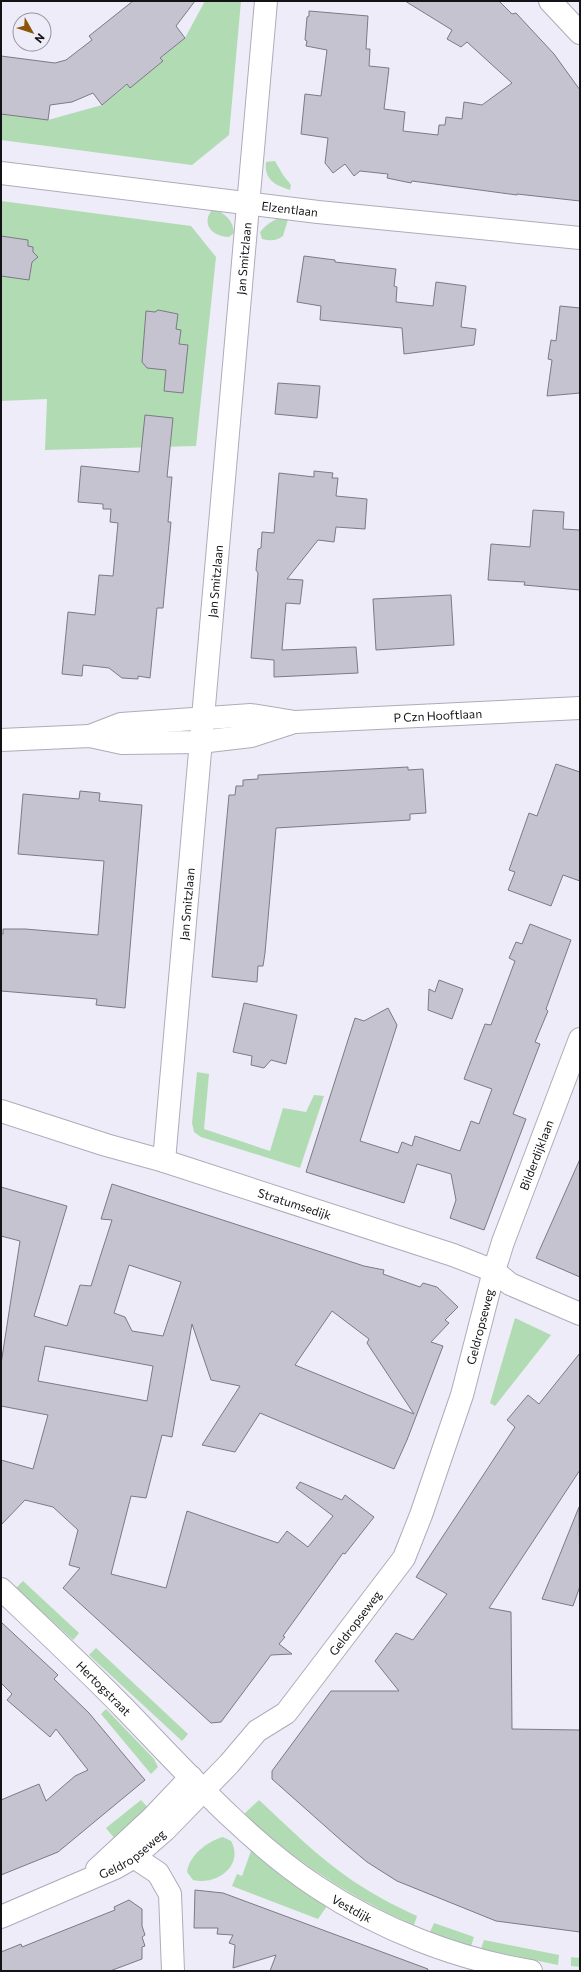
<svg xmlns="http://www.w3.org/2000/svg" width="581" height="1972" font-family="Commissioner,sans-serif">
<style>
.green{fill:#b1dbb3}
.building{fill:#c4c3cf;stroke:#7b7a85;fill-rule:evenodd}
.lines{fill:none;stroke-linecap:round;stroke-linejoin:round}
.minor-casing{stroke:#adacb8;stroke-width:24}
.minor{stroke:#fff;stroke-width:22}
.labels{text-anchor:middle;dominant-baseline:central;stroke-width:3;stroke-linejoin:round;paint-order:stroke}
.street-label{font-size:12px;fill:#131317;stroke:#edecf8}
</style>
<rect width="100%" height="100%" fill="#edecf8"/>
<g class="green">
<polygon points="205,1 241,1 229,135 192,165 1,140 1,113 48,120 102,105 185,38"/>
<path d="M275,161L283,175L291,185L290,190C275,185 264,180 266,162Z"/>
<polygon points="1,201 191,226 216,257 196,446 45,450 47,399 1,401"/>
<path d="M213,209C225,213 233,220 234,233L229,237C212,237 200,223 213,209Z"/>
<path d="M289,216L283,236C276,241 271,241 262,239L260,232C268,223 276,217 289,216Z"/>
<polygon points="197,1072 209,1074 204,1129 270,1151 283,1108 306,1112 314,1095 324,1096 300,1168 201,1137 194,1132 192,1123"/>
<polygon points="515,1318 551,1335 495,1406 490,1403"/>
<polygon points="23,1581 79,1633 73,1640 16,1588"/>
<polygon points="96,1648 188,1734 182,1741 89,1655"/>
<polygon points="106,1709 154,1759 158,1767 151,1774 101,1714"/>
<polygon points="141,1800 150,1810 115,1839 106,1828"/>
<path d="M259,1800C289,1828 319,1858 353,1881C374,1895 395,1906 417,1916L414,1925C349,1897 296,1861 244,1814Z"/>
<path d="M223,1837L231,1841C245,1866 215,1886 193,1880L187,1872C189,1855 208,1841 223,1837Z"/>
<polygon points="251,1851 283,1877 327,1906 318,1919 232,1886 237,1874 242,1876"/>
<polygon points="434,1923 474,1937 471,1946 430,1932"/>
<polygon points="484,1940 559,1955 558,1965 481,1949"/>
<polygon points="571,1957 580,1958 580,1967 571,1966"/>
</g>
<g class="building">
<polygon points="133,1 195,1 176,26 185,38 160,58 163,61 130,88 127,84 102,105 93,93 72,102 50,105 48,120 1,114 1,56 55,63 66,60 92,40 89,36"/>
<polygon points="405,1 499,1 512,14 516,13 554,54 580,90 580,201 517,194 517,195 412,181 411,183 387,178 388,174 360,171 354,176 345,164 333,173 325,163 328,138 301,134 305,94 321,96 327,50 306,46 307,41 305,40 307,17 309,16 309,11 368,16 366,49 370,49 369,66 389,68 384,109 405,112 403,131 438,135 439,125 445,125 446,117 462,119 464,102 482,105 512,83 467,42 461,47 447,39 452,30"/>
<polygon points="1,236 28,240 28,246 33,247 33,252 38,257 32,262 29,280 1,276"/>
<polygon points="304,256 335,260 335,262 396,269 394,286 397,287 396,302 433,306 436,282 466,286 461,327 476,329 474,345 404,354 402,328 320,320 321,306 297,302"/>
<polygon points="560,306 580,308 580,393 547,396 552,360 548,359 551,340 556,341"/>
<polygon points="158,310 178,314 176,329 181,330 179,344 188,345 183,393 164,391 166,370 147,368 142,362 146,311 155,312"/>
<polygon points="278,383 320,386 317,418 275,414"/>
<polygon points="145,415 173,418 167,477 172,477 168,522 171,522 163,608 157,608 150,678 138,676 138,679 122,678 109,668 83,665 82,676 62,674 68,612 95,615 99,575 113,576 118,523 110,522 111,509 103,509 103,504 78,502 81,466 139,472"/>
<polygon points="314,471 333,473 332,478 338,478 336,496 367,499 365,529 336,527 334,542 318,540 287,579 303,580 300,604 286,603 282,650 356,647 358,673 274,677 274,660 251,658 258,573 256,570 258,549 261,548 262,532 274,533 279,473 314,477"/>
<polygon points="533,510 564,512 563,529 580,530 580,590 524,585 525,582 488,580 491,544 530,547"/>
<polygon points="451,595 454,645 376,650 373,599"/>
<polygon points="556,764 580,772 580,881 563,875 551,906 508,890 515,872 509,870 529,813 537,816"/>
<polygon points="408,767 408,770 423,769 426,813 410,814 410,820 276,828 265,953 263,966 258,966 257,982 212,977 229,795 235,795 236,786 243,786 243,780 258,779 258,775"/>
<polygon points="80,791 100,793 99,801 142,805 125,1008 96,1005 97,999 1,991 1,934 3,934 3,929 25,929 98,935 104,861 18,854 23,794 79,799"/>
<polygon points="530,924 571,940 546,1009 548,1011 535,1042 540,1044 513,1114 526,1119 484,1230 450,1218 456,1200 451,1174 417,1164 404,1203 306,1172 355,1018 364,1021 388,1008 397,1025 360,1141 398,1153 402,1142 412,1146 415,1136 460,1151 471,1121 479,1124 492,1089 464,1079 485,1024 491,1025 515,961 509,958 516,942 522,944"/>
<polygon points="439,980 463,989 452,1019 428,1010 429,989 435,992"/>
<polygon points="244,1003 297,1015 286,1064 271,1060 264,1068 251,1065 252,1056 233,1052"/>
<polygon points="580,1159 580,1277 536,1258"/>
<path d="M112,1184L364,1266L384,1270L383,1274L420,1287L423,1283L437,1287L458,1307L445,1320L449,1323L431,1342L443,1346L407,1440L394,1469L260,1413L235,1452L202,1445L240,1386L211,1380L192,1324L172,1437L162,1435L146,1498L131,1496L111,1574L166,1588L187,1511L278,1543L287,1531L308,1547L333,1516L296,1488L300,1482L342,1500L345,1495L374,1517L345,1554L343,1553L283,1636L285,1637L279,1644L292,1654L271,1655L221,1722L211,1723L63,1588L80,1568L69,1565L78,1530L53,1507L25,1500L1,1525V1460L33,1469L48,1415L1,1406V1364L20,1241L1,1236V1187L67,1206L34,1316L67,1326L80,1285L91,1286L102,1251L112,1220L101,1219ZM129,1265L181,1282L163,1336L132,1331L125,1317L114,1313ZM332,1311L369,1339L367,1343L414,1414L295,1365ZM45,1346L153,1366L147,1401L38,1381Z"/>
<polygon points="580,1353 580,1470 489,1608 511,1612 512,1729 580,1730 580,1932 496,1921 397,1881 367,1862 343,1842 272,1779 272,1771 331,1691 399,1691 375,1661 396,1633 413,1640 447,1594 416,1577 515,1427 507,1420 528,1395 539,1404"/>
<polygon points="579,1507 580,1586 573,1606 542,1599"/>
<polygon points="1,1622 58,1675 54,1679 89,1713 145,1780 58,1852 1,1875 1,1800 39,1784 46,1801 75,1776 88,1770 56,1729 50,1737 7,1700 12,1694 1,1683"/>
<polygon points="195,1890 223,1893 428,1969 427,1971 270,1971 276,1955 233,1968 235,1945 229,1943 233,1935 217,1934 218,1928 194,1928"/>
<polygon points="129,1900 142,1909 142,1926 145,1935 142,1937 145,1946 142,1947 142,1959 110,1971 1,1971 1,1952 21,1944 22,1947 115,1910 114,1907"/>
</g>
<g class="lines">
<g class="minor-casing">
<g id="minor">
<polyline points="550,1 580,33"/>
<path id="s1" d="M1,173L318,212L580,238"/>
<path id="s2" d="M90,736L121,724L251,715L295,722L580,708"/>
<polyline points="1,740 90,736 122,743 200,742 251,736 291,723"/>
<path id="s3" d="M1,1111L106,1145L164,1161L453,1255L494,1271L510,1284L580,1314"/>
<path id="s4" d="M164,1161L266,1"/>
<path id="s5" d="M1,1589C42,1628 84,1667 124,1708C183,1769 246,1840 317,1887C380,1929 456,1959 531,1971"/>
<polyline points="134,1857 158,1873 170,1894 173,1971"/>
<polyline points="97,1869 152,1818 191,1777"/>
<path id="s6" d="M1,1917L115,1868L134,1857L165,1830L229,1764L257,1731L286,1713L404,1558L421,1515L462,1395L494,1271L503,1242L580,1039"/>
</g>
</g>
<use href="#minor" class="minor"/>
</g>
<g class="labels">
<g class="street-label">
<text stroke="none"><textPath href="#s1" startOffset="291">Elzentlaan</textPath></text>
<text stroke="none"><textPath href="#s4" startOffset="906">Jan Smitzlaan</textPath></text>
<text stroke="none"><textPath href="#s4" startOffset="582">Jan Smitzlaan</textPath></text>
<text stroke="none"><textPath href="#s2" startOffset="351">P Czn Hooftlaan</textPath></text>
<text stroke="none"><textPath href="#s4" startOffset="258">Jan Smitzlaan</textPath></text>
<text stroke="none"><textPath href="#s6" startOffset="976">Bilderdijklaan</textPath></text>
<text stroke="none"><textPath href="#s3" startOffset="308">Stratumsedijk</textPath></text>
<text stroke="none"><textPath href="#s6" startOffset="795">Geldropseweg</textPath></text>
<text stroke="none"><textPath href="#s6" startOffset="470">Geldropseweg</textPath></text>
<text stroke="none"><textPath href="#s5" startOffset="143">Hertogstraat</textPath></text>
<text stroke="none"><textPath href="#s6" startOffset="146">Geldropseweg</textPath></text>
<text stroke="none"><textPath href="#s5" startOffset="476">Vestdijk</textPath></text>
</g>
</g>
<rect width="581" height="1972" fill="none" stroke="#131317" stroke-width="4"/>
<g transform="translate(32 32) rotate(129)"><circle r="19" fill="#edecf8" stroke="#96959e"/>
<path d="M0-3L7 15L0 10L-7 15Z" fill="#8c5608"/>
<text y="-6" font-size="11" font-weight="bold" text-anchor="middle" fill="#131317">N</text>
</g>
</svg>
